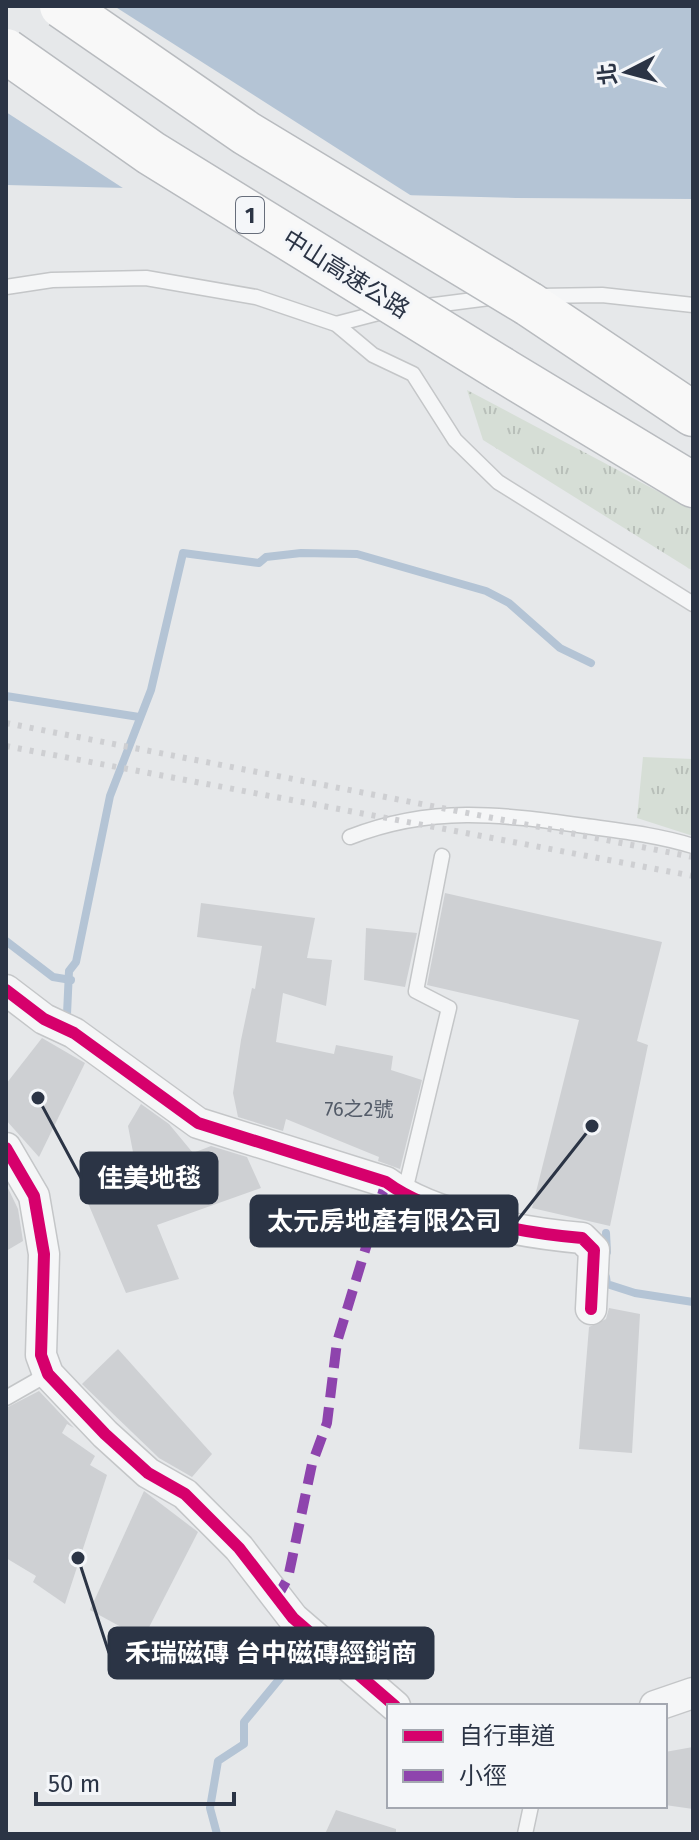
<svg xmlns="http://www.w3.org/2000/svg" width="699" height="1840" font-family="'Fira Sans','Noto Sans TC',sans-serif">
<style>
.grass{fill:url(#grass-tufts)}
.water{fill:#b4c4d5}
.pier{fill:#e6e8ea}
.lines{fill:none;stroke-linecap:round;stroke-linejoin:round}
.stream{stroke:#b4c4d5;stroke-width:8}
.building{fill:#ced0d3}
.service-casing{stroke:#c4c6c8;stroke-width:17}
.minor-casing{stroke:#c4c6c8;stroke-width:33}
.motorway-casing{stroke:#b8bbbf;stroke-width:47}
.service{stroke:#f5f6f7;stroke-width:14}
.minor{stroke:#f5f6f7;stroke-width:30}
.motorway{stroke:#f8f8f8;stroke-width:44}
.rail{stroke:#cecfd2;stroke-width:6;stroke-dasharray:4 8;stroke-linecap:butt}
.motorway-bridge-casing{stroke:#b8bbbf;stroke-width:47;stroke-linecap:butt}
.motorway-bridge{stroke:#f8f8f8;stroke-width:44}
.quiet{stroke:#8e44ad;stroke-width:10;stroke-dasharray:20 10;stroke-linecap:butt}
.cycleway-casing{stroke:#f4f6f9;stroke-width:17}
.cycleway{stroke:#d6006c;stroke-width:12}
.labels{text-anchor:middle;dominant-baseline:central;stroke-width:6;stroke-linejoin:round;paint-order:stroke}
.number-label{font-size:20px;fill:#545c69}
.shield{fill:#f4f6f9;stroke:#676e7b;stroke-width:2}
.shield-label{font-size:22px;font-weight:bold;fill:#2b3445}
.street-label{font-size:24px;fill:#2b3445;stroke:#f4f6f9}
.leader{fill:none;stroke:#2b3445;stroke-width:3}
.callout-dot{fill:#2b3445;stroke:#f4f6f9;stroke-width:3}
.callout{fill:#2b3445;stroke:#2b3445;stroke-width:3}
.callout-label{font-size:26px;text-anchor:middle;font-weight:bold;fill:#fff}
</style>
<defs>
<pattern id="grass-tufts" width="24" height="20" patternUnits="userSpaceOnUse" patternTransform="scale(2)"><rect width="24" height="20" fill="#d6ded6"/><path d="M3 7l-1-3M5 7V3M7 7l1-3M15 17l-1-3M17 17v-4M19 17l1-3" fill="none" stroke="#b8bfb9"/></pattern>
</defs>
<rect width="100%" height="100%" fill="#e6e8ea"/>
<g class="grass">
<polygon points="467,390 693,510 693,571 483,440"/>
<polygon points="643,757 693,759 693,836 637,818"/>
</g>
<polygon class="water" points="6,6 693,6 693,199 516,198 6,185"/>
<polygon class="pier" points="6,6 114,6 418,200 129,192 6,112"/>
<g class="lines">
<g class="stream">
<polyline points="6,696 139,717"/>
<polyline points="6,941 53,977 71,980"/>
<polyline points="67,1014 69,971 76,962 110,796 151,690 183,553 259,563 266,557 301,553 357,554 486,591 509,603 560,648 591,663"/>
<polyline points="606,1233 607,1252"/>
<polyline points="606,1277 607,1284 635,1293 693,1302"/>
<polyline points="217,1834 210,1808 218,1761 244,1744 244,1722 309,1643"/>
</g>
</g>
<g class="building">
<polygon points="445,893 662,942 637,1041 648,1045 610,1226 532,1208 579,1020 427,985"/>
<polygon points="201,903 315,918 307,958 332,960 326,1006 283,993 276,1042 334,1054 336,1045 393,1056 391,1070 422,1080 400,1169 378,1161 379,1157 286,1119 283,1131 238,1117 233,1093 241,1040 252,988 255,989 262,946 197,937"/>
<polygon points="366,928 417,933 405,987 364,980"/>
<polygon points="42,1038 85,1063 39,1157 6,1120 6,1084"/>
<polygon points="141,1104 169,1124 193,1153 211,1146 247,1157 261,1188 157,1225 179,1279 126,1293 85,1196 137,1173 128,1126"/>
<polygon points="6,1184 18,1209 23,1241 6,1251"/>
<polygon points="609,1308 640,1314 632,1453 579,1449 589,1327 606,1319"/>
<polygon points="118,1349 212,1454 192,1477 159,1458 82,1384"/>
<polygon points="39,1391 74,1428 67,1424 62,1433 95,1456 90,1465 107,1475 65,1604 33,1582 36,1576 6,1558 6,1408"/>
<polygon points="144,1491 198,1532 143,1639 90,1610"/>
<polygon points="693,1747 693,1809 665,1805 665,1752"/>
<polygon points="336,1810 396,1829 396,1834 325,1834"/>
</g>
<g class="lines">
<g class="service-casing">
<g id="service">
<polyline points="6,287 52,280 146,278 256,297 336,324 373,355 413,374 455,440 498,482 693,604"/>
<polyline points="538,296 602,295 693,305"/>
<polyline points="419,307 497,297"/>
<polyline points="336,324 390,310"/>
<path d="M350,837C432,805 500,814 585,826C621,831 658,835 693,846"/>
<polyline points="404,1195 449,1008 416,991 442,856"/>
<polyline points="6,1398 48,1374"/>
<polyline points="525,1834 531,1806"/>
</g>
</g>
<g class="minor-casing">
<g id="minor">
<path d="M6,990L44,1019L74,1033L198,1123L386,1182C433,1217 524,1233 582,1238L594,1250L591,1309"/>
<polyline points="6,1148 34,1196 44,1254 41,1355 48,1374 105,1434 148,1473 185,1494 239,1548 293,1618 395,1706"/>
<polyline points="655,1706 693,1693"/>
</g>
</g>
<g class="motorway-casing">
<g id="motorway">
<polyline points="529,304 693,414"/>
<polyline points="501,369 693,485"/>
</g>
</g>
<use href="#service" class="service"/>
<use href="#minor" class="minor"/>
<use href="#motorway" class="motorway"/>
<g class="rail">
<polyline points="6,723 693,857"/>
<polyline points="6,746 693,876"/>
</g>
<g class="motorway-bridge-casing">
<g id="motorway-bridge">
<polyline points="62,6 246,133 529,304"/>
<polyline points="6,51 151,153 501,369"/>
</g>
</g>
<use href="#motorway-bridge" class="motorway-bridge"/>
<polyline class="quiet" points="276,1599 288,1578 312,1464 327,1423 337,1342 386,1182"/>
<g class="cycleway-casing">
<g id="cycleway">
<path d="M6,990L44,1019L74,1033L198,1123L386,1182C433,1217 524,1233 582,1238L594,1250L591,1309"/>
<polyline points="6,1148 34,1196 44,1254 41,1355 48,1374 105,1434 148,1473 185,1494 239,1548 293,1618 395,1706"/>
</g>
</g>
<use href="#cycleway" class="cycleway"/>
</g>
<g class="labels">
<g class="number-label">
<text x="359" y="1109">76之2號</text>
</g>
<rect class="shield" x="236" y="197" width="28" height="36" rx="6"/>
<g class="shield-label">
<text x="250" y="215">1</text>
</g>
<g class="street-label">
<text transform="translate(346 274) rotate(32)">中山高速公路</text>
</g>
</g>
<path class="leader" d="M38 1098L81 1178M592 1126L517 1221M78 1558L109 1653"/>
<g class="callout-dot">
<circle cx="38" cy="1098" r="8"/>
<circle cx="592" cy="1126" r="8"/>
<circle cx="78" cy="1558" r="8"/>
</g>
<g class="callout">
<rect x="81" y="1153" width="136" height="50" rx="8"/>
<rect x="251" y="1196" width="266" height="50" rx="8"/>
<rect x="109" y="1628" width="324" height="50" rx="8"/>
</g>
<g class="callout-label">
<text x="149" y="1187">佳美地毯</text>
<text x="384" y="1230">太元房地產有限公司</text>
<text x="271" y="1662">禾瑞磁磚 台中磁磚經銷商</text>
</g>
<rect width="699" height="1840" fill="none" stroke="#2b3445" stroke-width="16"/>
<rect x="387" y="1704" width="280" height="104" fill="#f4f6f9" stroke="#a4a8b1" stroke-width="2"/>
<rect x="403" y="1730" width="40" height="12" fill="#d6006c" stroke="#a4a8b1" stroke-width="2"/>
<text x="459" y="1744" font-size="24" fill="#2b3445">自行車道</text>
<rect x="403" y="1770" width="40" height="12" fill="#8e44ad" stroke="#a4a8b1" stroke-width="2"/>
<text x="459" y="1784" font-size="24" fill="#2b3445">小徑</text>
<g transform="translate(627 72) rotate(264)" stroke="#f4f6f9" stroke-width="6" paint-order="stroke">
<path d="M0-6L14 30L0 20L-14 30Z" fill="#2b3445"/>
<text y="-12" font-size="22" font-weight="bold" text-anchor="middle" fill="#2b3445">北</text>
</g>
<path d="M36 1792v12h198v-12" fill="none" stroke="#2b3445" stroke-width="4"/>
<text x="48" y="1792" font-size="24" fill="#2b3445" stroke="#f4f6f9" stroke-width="6" paint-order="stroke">50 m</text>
</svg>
